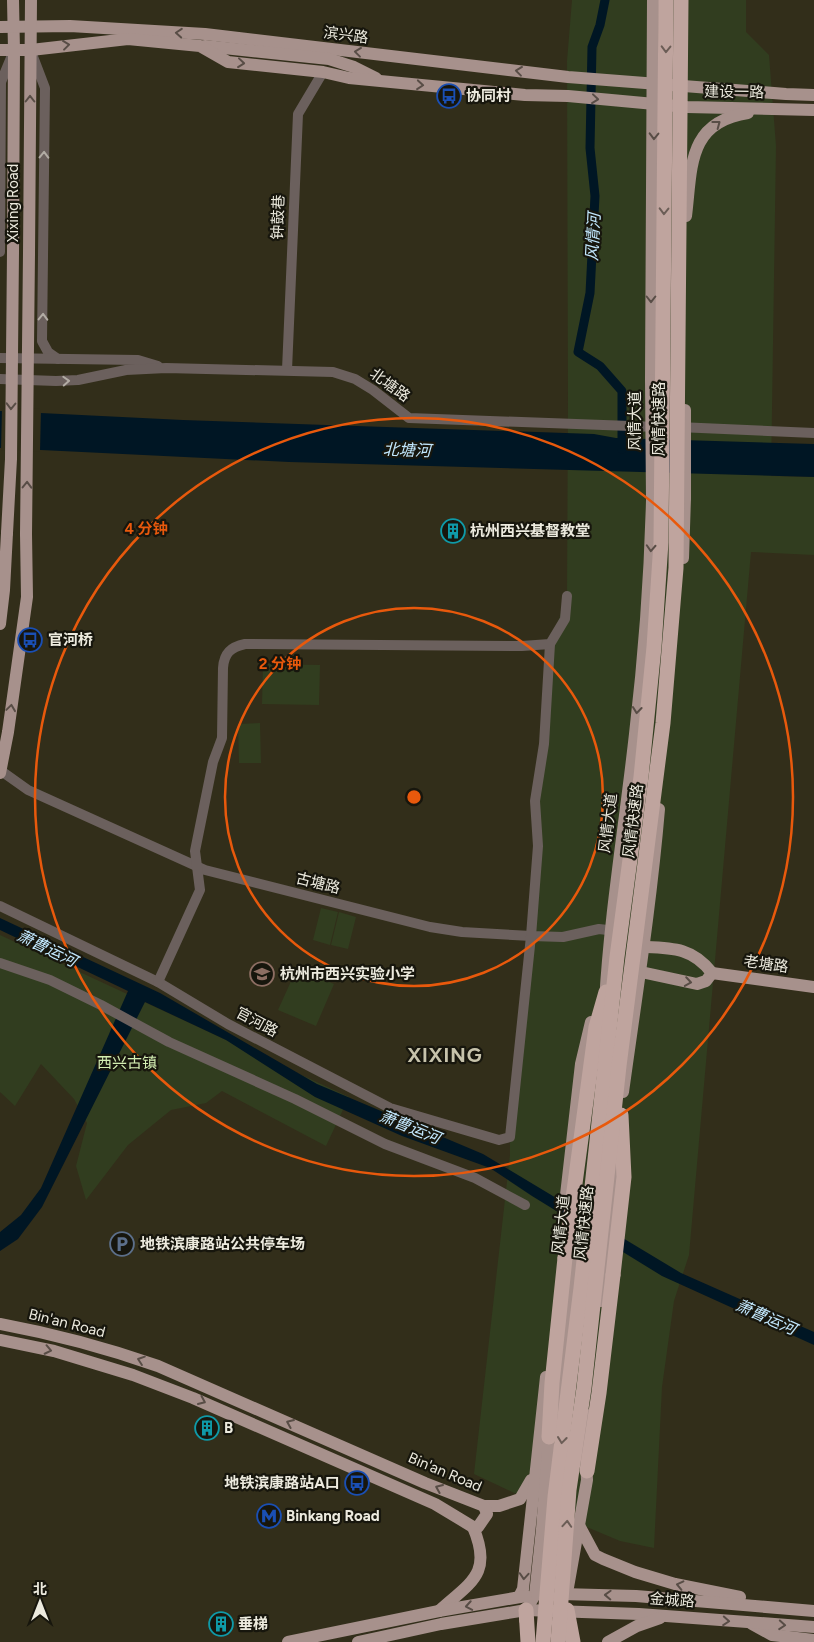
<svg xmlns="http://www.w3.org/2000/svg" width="814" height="1642" font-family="Figtree,'Noto Sans SC',sans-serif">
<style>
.green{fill:#313d1f}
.water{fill:#001624}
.pier{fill:#322e1a}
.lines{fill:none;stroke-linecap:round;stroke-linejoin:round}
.canal{stroke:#001624;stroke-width:9}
.minor{stroke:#6b605d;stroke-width:10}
.major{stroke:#a7918c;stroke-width:12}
.highway{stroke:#bfa49e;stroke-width:15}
.major-bridge{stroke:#a7918c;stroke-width:12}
.highway-bridge{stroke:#bfa49e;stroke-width:15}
.oneway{stroke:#584d46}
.oneway2{stroke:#6b5d56}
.oneway3{stroke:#b2aca4}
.ring{fill:none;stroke:#e8590c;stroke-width:2.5}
.labels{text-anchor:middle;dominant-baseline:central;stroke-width:4.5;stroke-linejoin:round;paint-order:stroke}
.street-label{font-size:15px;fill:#eceade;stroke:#17160d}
.poi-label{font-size:15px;font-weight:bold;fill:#eceade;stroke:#17160d;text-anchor:start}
.park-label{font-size:15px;fill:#d4efb3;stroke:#17160d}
.water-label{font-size:16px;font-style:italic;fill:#c2e8fe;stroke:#17160d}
.district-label{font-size:20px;font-weight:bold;letter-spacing:1px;fill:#c7c3ab;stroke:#17160d}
.centre{fill:#e8590c;stroke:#17160d;stroke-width:2.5}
.ring-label{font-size:15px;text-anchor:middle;font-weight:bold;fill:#e8590c;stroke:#17160d;stroke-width:4.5;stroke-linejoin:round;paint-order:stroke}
</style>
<rect width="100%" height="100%" fill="#322e1a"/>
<g class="green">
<polygon points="572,0 746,0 746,32 769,55 776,146 771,476 814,477 814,555 751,552 689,1255 674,1301 662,1387 654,1548 620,1541 582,1525 474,1474 510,1155 510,1137 531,936 535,801 550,644 567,596 568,402 567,61"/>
<polygon points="263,664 320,665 319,705 262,704"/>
<polygon points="260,723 261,763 239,763 238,724"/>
<polygon points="321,908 338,912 330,945 313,940"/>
<polygon points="339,912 356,917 348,949 331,945"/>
<polygon points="0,935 349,1097 326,1146 222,1091 206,1103 171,1110 128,1145 86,1200 76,1166 87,1123 74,1099 41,1064 15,1106 0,1092"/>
<polygon points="297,968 334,984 316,1026 278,1010"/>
</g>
<g class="water">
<polygon points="0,411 183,420 594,434 616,438 814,444 814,477 289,462 0,448"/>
<polygon points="0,918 160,993 317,1084 483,1154 681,1273 814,1332 814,1345 662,1276 532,1196 490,1168 402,1136 315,1097 226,1040 145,1002 42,1207 18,1239 0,1251 0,1232 21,1215 41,1188 128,991 0,930"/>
</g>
<polygon class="pier" points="2,408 41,409 40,452 1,450"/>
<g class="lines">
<polyline class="canal" points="605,0 600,25 592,47 590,148 595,196 590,293 578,352 600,366 622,391 622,449"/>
<g class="minor">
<polyline points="32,54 45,88 42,341 48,352 58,359"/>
<polyline points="0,252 1,82 13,53"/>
<polyline points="0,358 138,360 158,366"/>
<polyline points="287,370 298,114 323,72"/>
<polyline points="0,379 56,381 78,380 126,370 166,368 333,372 355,379 373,390 409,418 658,427"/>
<polyline points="678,427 814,433"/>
<polyline points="0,770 28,790 205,870 430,927 462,932 531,936 563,937 599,929 616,931"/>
<polyline points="0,906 158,982 228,1024 390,1108 499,1140 510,1137 531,936 538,846 535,801 544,744 550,644"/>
<polyline points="0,963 50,980 101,1005 169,1042 295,1099 385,1144 475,1178 525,1205"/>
<path d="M158,982L200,890L195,851L213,762L222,738L223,668C224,653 231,647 245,644L522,646L550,644L565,619L567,596"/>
</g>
<g class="major">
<polyline points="13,0 14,50 13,252"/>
<polyline points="0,27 70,26 205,34 568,77 786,94 814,95"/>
<polyline points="205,46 329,59 354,67 376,78"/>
<polyline points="0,50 31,50 128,39 200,46 228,62 323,72 349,78 525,95 568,96 687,107 814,110"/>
<path d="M686,216C692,168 687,122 748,113"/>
<polyline points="29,253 31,0"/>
<polyline points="651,380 653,0"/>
<polyline points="683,558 685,498"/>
<polyline points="0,624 4,590 7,533"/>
<polyline points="0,773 8,732 27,597 26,534"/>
<path d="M641,972L697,984L706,981L712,973C693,948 673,948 644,947"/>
<polyline points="712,973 814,987"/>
<path d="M605,1002C610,913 625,824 635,734C644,657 650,578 652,500"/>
<path d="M623,1092C636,998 651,904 659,809"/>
<polyline points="566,1195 581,1064 591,1022"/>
<polyline points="601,1301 617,1152"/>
<path d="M0,1324C54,1334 106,1348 158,1366L425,1483L484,1506H499L520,1499L531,1480"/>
<polyline points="0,1340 54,1351 133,1375 193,1398 435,1504 473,1527 478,1527 487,1514 484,1506"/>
<polyline points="580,1527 595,1555 603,1559 635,1572 675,1584 740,1597"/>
<polyline points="567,1593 587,1480 585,1435 587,1415"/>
<polyline points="561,1594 636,1596 814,1611"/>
<polyline points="519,1597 523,1589 546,1377"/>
<path d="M439,1611C471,1582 493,1574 473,1527"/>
<polyline points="525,1620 526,1610 535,1595 542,1529 549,1437 562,1383 581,1191"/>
<polyline points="752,1624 772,1635 814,1640"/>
<polyline points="288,1642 439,1611 526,1596"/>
<polyline points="358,1642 441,1624 526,1610 639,1614 814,1627"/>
<polyline points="608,1642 637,1626 660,1618"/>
</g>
<g class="highway">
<polyline points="549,1437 552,1383 565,1258"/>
<polyline points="587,1471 599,1393 613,1275"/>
<polyline points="526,1610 528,1642"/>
<polyline points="567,1610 573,1642"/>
</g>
<g class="major-bridge">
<polyline points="651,380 652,500"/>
<polyline points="685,498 685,410"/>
<polyline points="7,533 11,459 13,252"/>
<polyline points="26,534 29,253"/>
</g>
<g class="highway-bridge">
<polyline points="565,1258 596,1027 606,992"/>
<polyline points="613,1275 624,1177 621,1115"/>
<polyline points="543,1642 555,1497 581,1288 617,957 641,777 654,647 661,542 666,0"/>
<polyline points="558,1642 569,1490 584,1388 619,1066 663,723 676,568 681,0"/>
</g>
</g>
<defs><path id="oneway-chevron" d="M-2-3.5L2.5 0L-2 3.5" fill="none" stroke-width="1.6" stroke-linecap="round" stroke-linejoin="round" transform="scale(1.25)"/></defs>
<g class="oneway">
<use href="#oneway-chevron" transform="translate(179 33) rotate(-176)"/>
<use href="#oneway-chevron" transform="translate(66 45) rotate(-7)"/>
<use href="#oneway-chevron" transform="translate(358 52) rotate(-173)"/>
<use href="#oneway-chevron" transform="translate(241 63) rotate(6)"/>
<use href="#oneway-chevron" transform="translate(519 71) rotate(-173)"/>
<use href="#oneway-chevron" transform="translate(420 85) rotate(5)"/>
<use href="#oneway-chevron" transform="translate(30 99) rotate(-90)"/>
<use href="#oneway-chevron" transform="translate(595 99) rotate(6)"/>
<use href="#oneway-chevron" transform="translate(717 124) rotate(-37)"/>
<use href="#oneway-chevron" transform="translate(654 136) rotate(91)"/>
<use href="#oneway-chevron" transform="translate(651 299) rotate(90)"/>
<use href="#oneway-chevron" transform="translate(11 406) rotate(91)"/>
<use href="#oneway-chevron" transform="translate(27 485) rotate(-89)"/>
<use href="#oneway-chevron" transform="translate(651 548) rotate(93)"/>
<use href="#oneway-chevron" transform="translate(11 708) rotate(-82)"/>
<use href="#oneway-chevron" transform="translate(637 710) rotate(96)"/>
<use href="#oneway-chevron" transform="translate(688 982) rotate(9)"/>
<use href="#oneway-chevron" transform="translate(48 1350) rotate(12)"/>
<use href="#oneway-chevron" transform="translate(141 1360) rotate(-161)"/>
<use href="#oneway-chevron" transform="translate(202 1401) rotate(24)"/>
<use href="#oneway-chevron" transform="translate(290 1423) rotate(-157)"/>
<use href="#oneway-chevron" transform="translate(439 1488) rotate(-157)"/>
<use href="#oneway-chevron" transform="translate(524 1576) rotate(94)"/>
<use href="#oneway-chevron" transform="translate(680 1585) rotate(-167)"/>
<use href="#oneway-chevron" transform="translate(608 1595) rotate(-178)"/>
<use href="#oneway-chevron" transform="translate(469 1606) rotate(170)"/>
<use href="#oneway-chevron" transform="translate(726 1621) rotate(4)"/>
<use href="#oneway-chevron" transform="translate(782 1625) rotate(4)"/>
</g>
<g class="oneway2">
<use href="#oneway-chevron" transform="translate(666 49) rotate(91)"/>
<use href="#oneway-chevron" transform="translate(664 211) rotate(91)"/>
<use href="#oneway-chevron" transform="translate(562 1440) rotate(97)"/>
<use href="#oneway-chevron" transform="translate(567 1524) rotate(-86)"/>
</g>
<g class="oneway3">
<use href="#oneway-chevron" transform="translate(44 155) rotate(-89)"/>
<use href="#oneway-chevron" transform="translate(43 317) rotate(-89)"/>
<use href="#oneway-chevron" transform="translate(66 381) rotate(-3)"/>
</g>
<g class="ring">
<circle cx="414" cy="797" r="189"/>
<circle cx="414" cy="797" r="379"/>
</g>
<defs>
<g id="bus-ring" transform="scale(1.25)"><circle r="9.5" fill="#17160d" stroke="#1a4fb4" stroke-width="1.5"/><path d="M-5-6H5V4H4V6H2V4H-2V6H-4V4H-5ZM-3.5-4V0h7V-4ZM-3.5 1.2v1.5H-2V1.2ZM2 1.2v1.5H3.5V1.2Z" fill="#1a4fb4"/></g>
<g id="building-ring" transform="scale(1.25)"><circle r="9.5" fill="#17160d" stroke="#0f9aa8" stroke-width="1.5"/><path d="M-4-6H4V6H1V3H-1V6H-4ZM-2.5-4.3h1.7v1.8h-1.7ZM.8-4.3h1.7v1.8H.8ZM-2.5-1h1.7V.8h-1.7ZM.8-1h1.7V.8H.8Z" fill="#0f9aa8"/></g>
<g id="school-ring" transform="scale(1.25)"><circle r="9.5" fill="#17160d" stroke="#8d6e63" stroke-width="1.5"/><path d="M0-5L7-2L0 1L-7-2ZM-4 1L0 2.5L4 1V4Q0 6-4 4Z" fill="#8d6e63"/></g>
<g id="parking-ring" transform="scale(1.25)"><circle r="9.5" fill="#17160d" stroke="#5c6f8a" stroke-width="1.5"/><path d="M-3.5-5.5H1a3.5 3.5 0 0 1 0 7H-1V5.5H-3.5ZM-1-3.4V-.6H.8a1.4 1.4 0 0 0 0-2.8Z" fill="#5c6f8a"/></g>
<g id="metro-ring" transform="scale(1.25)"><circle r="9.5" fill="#17160d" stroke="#1a4fb4" stroke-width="1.5"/><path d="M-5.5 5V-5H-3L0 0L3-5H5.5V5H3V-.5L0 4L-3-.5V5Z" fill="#1a4fb4"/></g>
</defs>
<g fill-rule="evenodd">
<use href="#bus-ring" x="449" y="96"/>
<use href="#building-ring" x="453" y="531"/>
<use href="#bus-ring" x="30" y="640"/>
<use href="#school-ring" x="262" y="974"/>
<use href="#parking-ring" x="122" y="1244"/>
<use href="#building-ring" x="207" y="1428"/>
<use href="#bus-ring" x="357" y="1483"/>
<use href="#metro-ring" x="269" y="1516"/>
<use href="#building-ring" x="221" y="1624"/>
</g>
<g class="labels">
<g class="street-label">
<text transform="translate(346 35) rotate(7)">滨兴路</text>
<text transform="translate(734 92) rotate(1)">建设一路</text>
<text transform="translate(13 203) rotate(-90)">Xixing Road</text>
<text transform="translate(278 217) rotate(-88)">钟鼓巷</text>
<text transform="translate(390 385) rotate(36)">北塘路</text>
<text transform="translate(659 419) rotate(-90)">风情快速路</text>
<text transform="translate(635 421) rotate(-90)">风情大道</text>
<text transform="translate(633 821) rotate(-83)">风情快速路</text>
<text transform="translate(608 823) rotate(-83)">风情大道</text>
<text transform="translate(318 883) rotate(14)">古塘路</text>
<text transform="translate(766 964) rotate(8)">老塘路</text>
<text transform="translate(257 1022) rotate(28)">官河路</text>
<text transform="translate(584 1223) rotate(-84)">风情快速路</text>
<text transform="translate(561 1225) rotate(-84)">风情大道</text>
<text transform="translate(67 1323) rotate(14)">Bin'an Road</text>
<text transform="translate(445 1472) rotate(23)">Bin'an Road</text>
<text transform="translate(672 1600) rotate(4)">金城路</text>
</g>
<g class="poi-label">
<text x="466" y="96">协同村</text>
<text x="470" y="531">杭州西兴基督教堂</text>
<text x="48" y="640">官河桥</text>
<text x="280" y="974">杭州市西兴实验小学</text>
<text x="140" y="1244">地铁滨康路站公共停车场</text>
<text x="224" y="1428">B</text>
<text x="340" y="1483" text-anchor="end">地铁滨康路站A口</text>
<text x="286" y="1516">Binkang Road</text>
<text x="238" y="1624">垂梯</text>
</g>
<g class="park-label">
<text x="127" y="1063">西兴古镇</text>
</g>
<g class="water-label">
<text transform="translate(593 237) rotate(-87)">风情河</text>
<text transform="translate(407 450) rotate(2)">北塘河</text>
<text transform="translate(47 948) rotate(26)">萧曹运河</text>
<text transform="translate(410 1127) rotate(22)">萧曹运河</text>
<text transform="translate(766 1317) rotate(24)">萧曹运河</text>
</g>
<g class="district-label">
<text x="445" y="1055">XIXING</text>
</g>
</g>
<circle cx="414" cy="797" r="8" class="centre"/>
<g class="ring-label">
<text x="146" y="534">4 分钟</text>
<text x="280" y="669">2 分钟</text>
</g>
<g transform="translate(40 1602)" stroke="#17160d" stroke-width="4" paint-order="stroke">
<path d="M0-4L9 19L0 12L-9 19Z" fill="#eceade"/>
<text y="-8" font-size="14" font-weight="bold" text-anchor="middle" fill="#eceade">北</text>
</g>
</svg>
